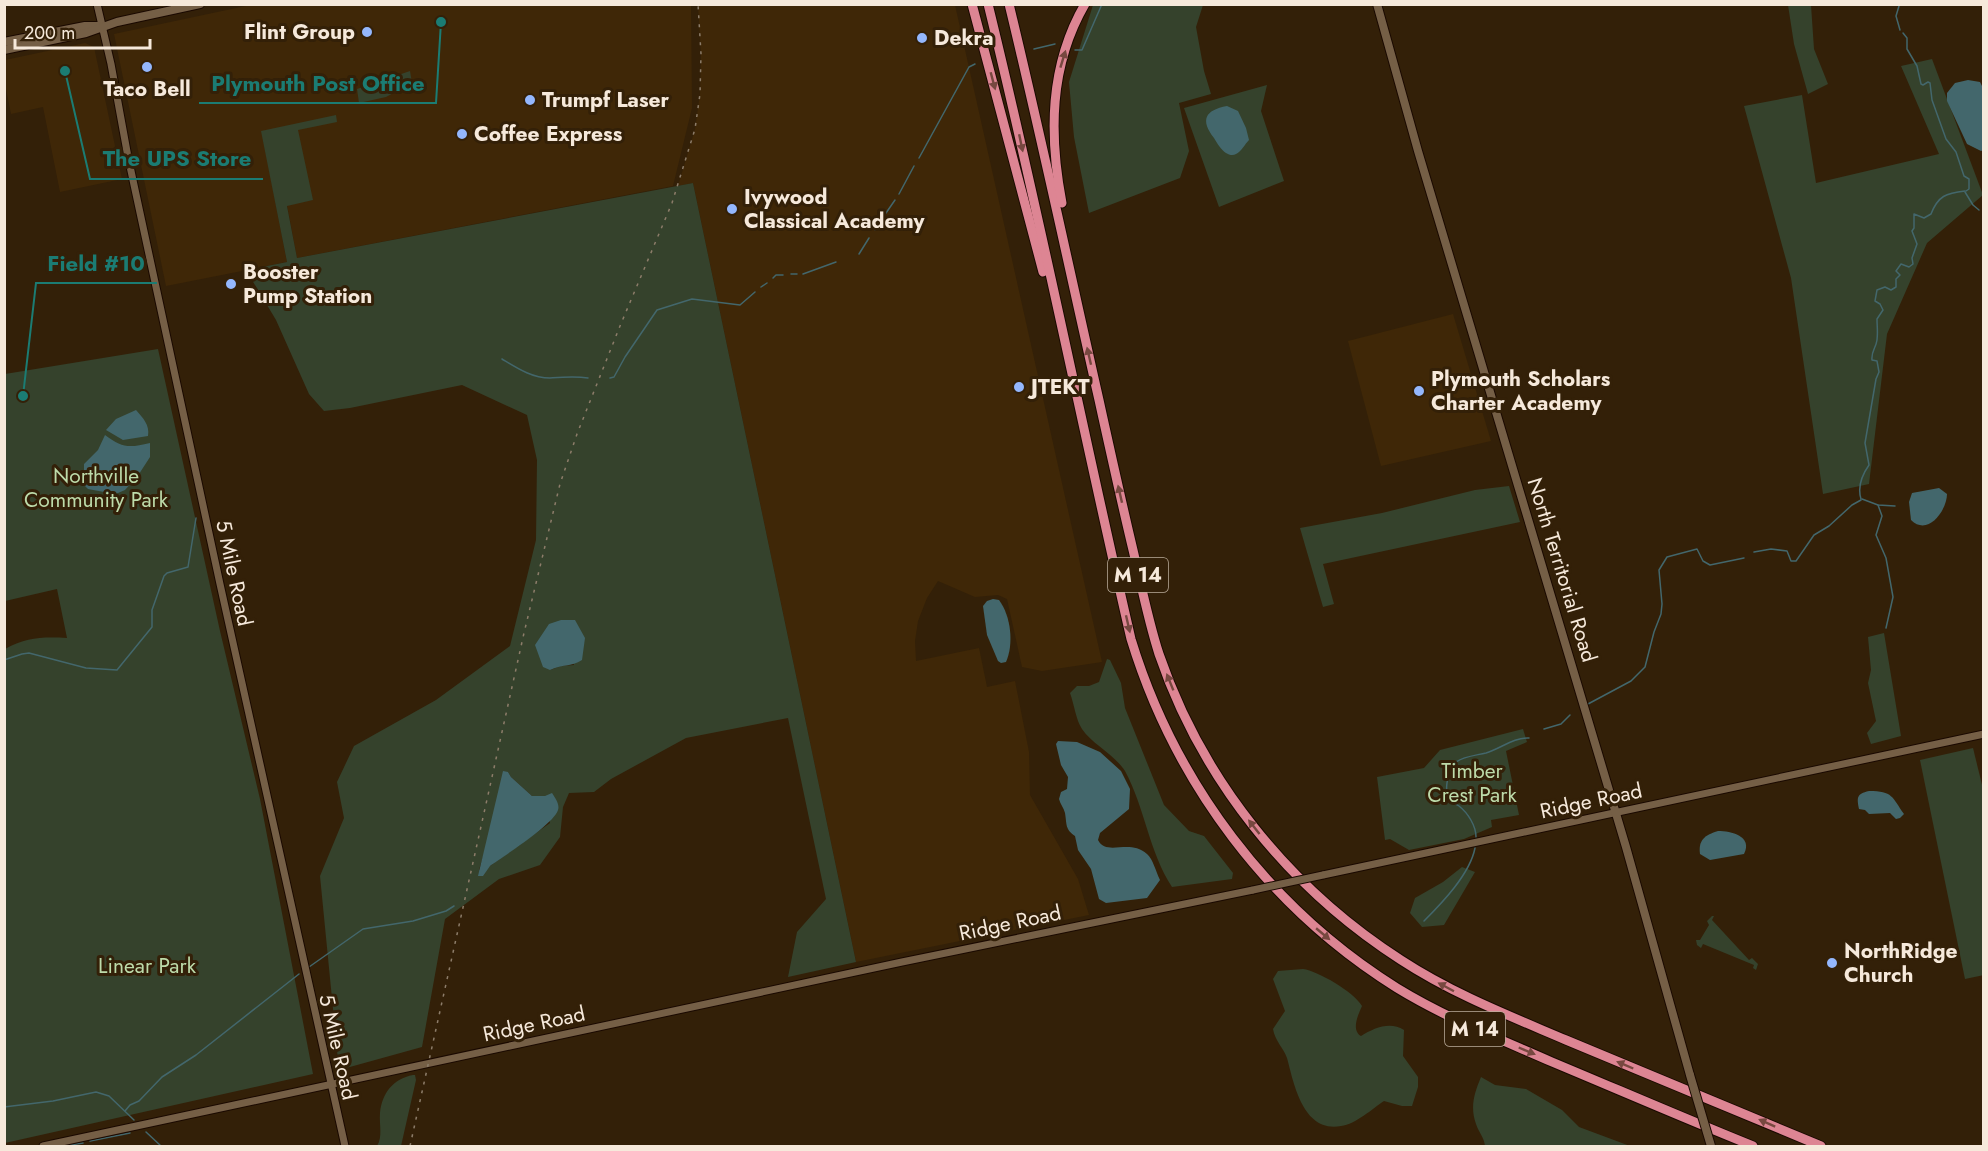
<svg xmlns="http://www.w3.org/2000/svg" width="1988" height="1151" font-family="Jost,sans-serif">
<style>
.built{fill:#3f2707}
.green{fill:#35422c;fill-rule:evenodd}
.water{fill:#43676c}
.lines{fill:none;stroke-linecap:round;stroke-linejoin:round}
.stream{stroke:#43676c;stroke-width:1.5}
.tertiary-casing{stroke:#1a0900;stroke-width:9}
.secondary-casing{stroke:#1a0900;stroke-width:10}
.motorway-casing{stroke:#1a0900;stroke-width:11}
.tertiary{stroke:#755f46;stroke-width:7}
.secondary{stroke:#755f46;stroke-width:8}
.motorway{stroke:#dd8593;stroke-width:9}
.rail{stroke:#8d7d6a;stroke-width:1.5;stroke-dasharray:3 6;stroke-linecap:butt}
.tertiary-bridge-casing{stroke:#1a0900;stroke-width:9;stroke-linecap:butt}
.secondary-bridge-casing{stroke:#1a0900;stroke-width:10;stroke-linecap:butt}
.tertiary-bridge{stroke:#755f46;stroke-width:7}
.secondary-bridge{stroke:#755f46;stroke-width:8}
.oneway{fill:#774840}
.poi-dot{fill:#94b7fd;stroke:#332008;stroke-width:2}
.labels{text-anchor:middle;dominant-baseline:central;stroke-width:6;stroke-linejoin:round;paint-order:stroke}
.shield{fill:#332008;stroke:#bcad9c;stroke-width:1.5}
.shield-label{font-size:20px;font-weight:bold;fill:#f6e9db}
.poi-label{font-size:21px;font-weight:bold;fill:#f6e9db;stroke:#332008;text-anchor:start}
.park-label{font-size:21px;fill:#bddbaa;stroke:#332008}
.street-label{font-size:21px;fill:#f6e9db;stroke:#332008}
.leader{fill:none;stroke:#1b7c73;stroke-width:2}
.callout-dot{fill:#1b7c73;stroke:#332008;stroke-width:2}
.callout-label{font-size:22px;text-anchor:middle;font-weight:bold;fill:#1b7c73;stroke:#332008;stroke-width:6;stroke-linejoin:round;paint-order:stroke}
</style>
<rect width="100%" height="100%" fill="#332008"/>
<g class="built">
<polygon points="255,4 691,5 692,108 673,186 297,258 287,205 312,200 263,138 287,262 166,286 114,34"/>
<polygon points="698,5 955,5 1102,662 1042,671 1022,667 1007,599 998,595 975,597 938,581 927,598 918,621 915,641 916,661 979,648 987,687 1015,681 1029,752 1030,795 1078,879 1089,915 856,962 693,183 678,186 695,129 700,94 701,54"/>
<polygon points="85,43 94,47 122,179 60,192 43,107 11,114 5,84 5,60"/>
<polygon points="1453,314 1491,441 1381,466 1348,341"/>
</g>
<g class="green">
<polygon points="1093,5 1203,5 1196,27 1204,71 1211,94 1179,103 1189,151 1180,178 1089,213 1074,137 1069,82"/>
<polygon points="1788,5 1811,5 1814,49 1828,84 1808,94 1794,44"/>
<polygon points="1932,59 1983,195 1927,243 1887,334 1869,484 1823,494 1791,278 1744,106 1802,95 1816,183 1939,154 1901,66"/>
<polygon points="410,71 412,83 386,97 359,103 357,89"/>
<polygon points="1267,85 1261,111 1284,181 1219,207 1184,108"/>
<path d="M336,115L337,122L298,130L313,200L287,206L297,258L693,183L856,962L788,977L797,932L826,899L788,718L686,738L611,779L594,792L569,793L563,807L560,837L540,865L499,879L445,919L422,1047L339,1070L320,876L344,818L337,782L354,746L436,700L510,646L536,540L537,460L527,415L462,385L350,408L324,411L309,394L276,320L249,275L257,268L287,262L261,131ZM561,620L574,665L561,666L550,670ZM508,772L511,777L532,796H545L550,823L490,866L479,870Z"/>
<path d="M158,349L220,631L260,799L313,1074L5,1143V649C27,637 42,637 67,638L57,589L5,601V374Z"/>
<polygon points="1509,486 1520,522 1323,564 1334,604 1323,607 1300,528 1382,513 1475,490"/>
<polygon points="1884,633 1901,736 1871,744 1867,733 1876,721 1868,683 1871,670 1868,637"/>
<path d="M1107,659L1110,660L1121,683L1125,708L1164,805L1189,831L1204,836L1233,873L1232,879L1172,887C1149,852 1145,808 1125,771C1115,755 1092,744 1082,729C1076,720 1074,704 1070,693L1077,686H1089L1099,682Z"/>
<polygon points="1523,729 1527,742 1506,751 1519,815 1491,820 1492,827 1464,839 1409,850 1390,839 1385,840 1377,777 1424,768 1440,750"/>
<polygon points="1973,748 1984,793 1984,975 1965,979 1920,760"/>
<polygon points="1462,867 1475,872 1444,925 1422,927 1410,913 1415,898 1443,882"/>
<polygon points="1712,916 1714,916 1712,920 1749,960 1752,958 1758,964 1756,970 1753,968 1754,965 1703,944 1701,948 1697,945 1696,940 1700,940 1709,925 1707,921"/>
<path d="M1303,969C1318,971 1354,992 1362,1006C1358,1015 1351,1030 1361,1036C1374,1028 1390,1021 1404,1030L1403,1056L1418,1077V1087L1412,1106H1402L1384,1101C1372,1109 1356,1124 1341,1126C1303,1133 1294,1084 1287,1058C1283,1047 1275,1041 1273,1029L1285,1011L1273,979L1278,971Z"/>
<path d="M413,1075H415L416,1080L401,1146H377C383,1137 379,1124 380,1113C382,1093 393,1079 413,1075Z"/>
<path d="M1481,1077L1495,1085L1526,1089L1562,1110L1579,1127L1630,1146H1485C1484,1137 1479,1133 1476,1124C1470,1107 1474,1094 1481,1077Z"/>
</g>
<g class="water">
<polygon points="1968,80 1980,82 1983,88 1984,150 1981,151 1967,144 1947,101 1947,93 1955,83"/>
<path d="M1227,106L1238,111L1246,128L1249,140C1245,144 1241,152 1236,154C1233,156 1229,155 1226,153C1221,150 1217,143 1214,138C1200,120 1205,110 1227,106Z"/>
<path d="M136,410C143,418 150,425 148,436L123,440L106,430L116,419Z"/>
<path d="M105,435C122,448 129,448 150,443V457L139,474L125,490L118,493L104,492L88,489L84,485V464L98,450Z"/>
<path d="M1939,488L1947,494C1947,510 1928,537 1911,520L1909,502L1912,493Z"/>
<path d="M993,599L999,600C1011,616 1014,644 1006,662L1001,663L998,661L987,635L983,606L987,601Z"/>
<path d="M561,620H575L585,638L582,660C571,667 562,664 550,670L543,667L535,645L549,624Z"/>
<path d="M1058,741L1077,742L1100,752L1121,771L1130,789L1129,809L1100,833L1098,840C1107,857 1129,838 1147,854C1153,859 1156,872 1160,880L1147,898L1106,903L1099,899L1091,869L1078,850L1075,836C1065,829 1067,825 1065,813C1064,808 1060,804 1059,799L1061,792L1067,789L1068,777L1061,765L1056,744Z"/>
<path d="M503,771L508,772L511,777L532,796H545L552,793C555,798 560,804 558,810C554,824 504,856 490,866L483,876H478Z"/>
<path d="M1869,791C1893,791 1892,797 1904,814L1900,818L1896,819L1890,813L1869,814L1865,810L1859,809C1857,798 1856,794 1869,791Z"/>
<path d="M1718,831C1731,831 1753,836 1744,854L1710,860L1700,854C1698,840 1705,835 1718,831Z"/>
</g>
<g class="lines">
<g class="stream">
<polyline points="1897,4 1899,6 1896,16 1900,30"/>
<polyline points="1903,33 1907,38 1907,49 1917,66 1921,84 1923,85 1928,82 1930,83 1932,100 1946,139 1956,152 1964,176 1969,179 1969,189 1966,191"/>
<polyline points="1034,49 1055,44"/>
<polyline points="1075,50 1082,50 1102,4"/>
<polyline points="919,158 969,67 975,64"/>
<polyline points="1965,192 1973,205 1979,210"/>
<polyline points="899,194 914,166"/>
<polyline points="886,213 895,200"/>
<polyline points="875,230 881,221"/>
<polyline points="859,254 869,238"/>
<polyline points="791,274 797,274"/>
<polyline points="803,274 836,262"/>
<polyline points="773,278 776,275 783,275"/>
<polyline points="761,287 767,283"/>
<path d="M502,359C517,368 532,378 550,378C564,377 575,376 588,378"/>
<polyline points="610,378 614,377 625,357 657,310 692,299 740,305 755,292"/>
<path d="M1861,499C1857,486 1862,475 1869,465L1865,443L1876,379L1879,372L1877,361L1872,360C1871,351 1876,348 1877,340C1878,332 1877,326 1877,319L1883,310L1880,304L1875,301L1877,290L1885,287L1891,290L1896,287V279L1900,275L1896,271L1901,264L1909,267L1913,264L1912,258L1917,244L1912,231L1914,228V214L1924,218L1931,214C1938,196 1946,193 1965,191"/>
<polyline points="1862,499 1878,505 1895,506"/>
<polyline points="1878,505 1882,516 1876,535 1886,558 1893,597 1886,628"/>
<polyline points="1754,552 1771,549 1787,551 1791,561 1796,561 1814,535 1829,526 1852,505 1861,500"/>
<polyline points="4,660 22,654 29,653 86,668 117,670 152,627 152,610 164,576 167,573 188,567 196,518"/>
<polyline points="1588,704 1631,681 1645,667 1654,632 1661,614 1662,604 1659,570 1667,557 1697,549 1703,561 1710,565 1744,558"/>
<polyline points="1544,729 1561,724 1570,715"/>
<path d="M1476,837C1476,826 1468,813 1459,806C1456,804 1453,803 1451,801C1447,797 1446,789 1447,783C1450,757 1463,758 1486,753C1500,749 1514,737 1529,738"/>
<path d="M1424,921C1442,903 1470,874 1475,848"/>
<polyline points="309,967 363,929 413,921 446,911 454,906"/>
<polyline points="4,1107 53,1101 96,1092 109,1096 134,1120"/>
<polyline points="125,1111 130,1105 139,1101 162,1077 196,1055 299,974"/>
<polyline points="146,1132 161,1146"/>
<polyline points="90,1141 130,1133"/>
<polyline points="64,1146 83,1143"/>
</g>
<g class="tertiary-casing">
<g id="tertiary">
<polyline points="97,4 111,64 128,157 220,584 345,1146"/>
<polyline points="1323,875 1984,734"/>
<polyline points="43,1146 902,962 1253,890"/>
</g>
</g>
<g class="secondary-casing">
<g id="secondary">
<polyline points="1377,4 1418,151 1626,847 1690,1075"/>
<polyline points="4,42 85,26 98,26"/>
<polyline points="4,50 86,33 117,22 200,4"/>
</g>
</g>
<g class="motorway-casing">
<g id="motorway">
<polyline points="972,4 1043,272"/>
<path d="M988,4C1040,215 1082,428 1131,639C1175,783 1269,908 1397,988C1446,1018 1500,1039 1552,1062C1619,1090 1686,1119 1753,1146"/>
<path d="M1009,4C1041,136 1069,268 1099,400C1110,450 1121,500 1133,550C1141,584 1148,620 1159,654C1202,780 1289,888 1401,960C1453,994 1510,1016 1566,1040C1651,1076 1736,1110 1821,1146"/>
<path d="M1062,203C1049,135 1049,66 1085,4"/>
</g>
</g>
<use href="#tertiary" class="tertiary"/>
<use href="#secondary" class="secondary"/>
<use href="#motorway" class="motorway"/>
<polyline class="rail" points="410,1146 524,633 560,484 577,434 620,326 672,203 695,129 700,94 701,54 698,4"/>
<g class="tertiary-bridge-casing">
<polyline id="tertiary-bridge" points="1253,890 1323,875"/>
</g>
<g class="secondary-bridge-casing">
<polyline id="secondary-bridge" points="1690,1075 1711,1146"/>
</g>
<use href="#tertiary-bridge" class="tertiary-bridge"/>
<use href="#secondary-bridge" class="secondary-bridge"/>
</g>
<defs><path id="oneway-solid" d="M-6-.8H1V-3.2L6.5 0L1 3.2V.8H-6Z" transform="scale(1.5)"/></defs>
<g class="oneway">
<use href="#oneway-solid" transform="translate(1063 59) rotate(-73)"/>
<use href="#oneway-solid" transform="translate(993 81) rotate(75)"/>
<use href="#oneway-solid" transform="translate(1021 143) rotate(78)"/>
<use href="#oneway-solid" transform="translate(1089 356) rotate(-103)"/>
<use href="#oneway-solid" transform="translate(1120 494) rotate(-103)"/>
<use href="#oneway-solid" transform="translate(1128 624) rotate(77)"/>
<use href="#oneway-solid" transform="translate(1170 682) rotate(-112)"/>
<use href="#oneway-solid" transform="translate(1254 827) rotate(-128)"/>
<use href="#oneway-solid" transform="translate(1323 934) rotate(40)"/>
<use href="#oneway-solid" transform="translate(1446 987) rotate(-152)"/>
<use href="#oneway-solid" transform="translate(1527 1051) rotate(23)"/>
<use href="#oneway-solid" transform="translate(1625 1065) rotate(-157)"/>
<use href="#oneway-solid" transform="translate(1767 1123) rotate(-156)"/>
</g>
<g class="poi-dot">
<circle cx="367" cy="32" r="6"/>
<circle cx="922" cy="38" r="6"/>
<circle cx="147" cy="67" r="6"/>
<circle cx="530" cy="100" r="6"/>
<circle cx="462" cy="134" r="6"/>
<circle cx="732" cy="209" r="6"/>
<circle cx="231" cy="284" r="6"/>
<circle cx="1019" cy="387" r="6"/>
<circle cx="1419" cy="391" r="6"/>
<circle cx="1832" cy="963" r="6"/>
</g>
<g class="labels">
<g class="shield">
<rect x="1108" y="558" width="60" height="34" rx="4.5"/>
<rect x="1445" y="1012" width="60" height="34" rx="4.5"/>
</g>
<g class="shield-label">
<text x="1138" y="575">M 14</text>
<text x="1475" y="1029">M 14</text>
</g>
<g class="poi-label">
<text x="355" y="32" text-anchor="end">Flint Group</text>
<text x="934" y="38">Dekra</text>
<text x="147" y="89" text-anchor="middle">Taco Bell</text>
<text x="542" y="100">Trumpf Laser</text>
<text x="474" y="134">Coffee Express</text>
<text x="744" y="197">Ivywood<tspan x="744" dy="24">Classical Academy</tspan></text>
<text x="243" y="272">Booster<tspan x="243" dy="24">Pump Station</tspan></text>
<text x="1431" y="379">Plymouth Scholars<tspan x="1431" dy="24">Charter Academy</tspan></text>
<text x="1031" y="387">JTEKT</text>
<text x="1844" y="951">NorthRidge<tspan x="1844" dy="24">Church</tspan></text>
</g>
<g class="park-label">
<text x="96" y="476">Northville<tspan x="96" dy="24">Community Park</tspan></text>
<text x="1472" y="771">Timber<tspan x="1472" dy="24">Crest Park</tspan></text>
<text x="147" y="966">Linear Park</text>
</g>
<g class="street-label">
<text transform="translate(1562 570) rotate(73)">North Territorial Road</text>
<text transform="translate(234 573) rotate(78)">5 Mile Road</text>
<text transform="translate(1591 801) rotate(-12)">Ridge Road</text>
<text transform="translate(1010 923) rotate(-12)">Ridge Road</text>
<text transform="translate(534 1024) rotate(-12)">Ridge Road</text>
<text transform="translate(338 1047) rotate(77)">5 Mile Road</text>
</g>
</g>
<path class="leader" d="M441 22L436 103H199M65 71L90 179H263M23 396L36 283H157"/>
<g class="callout-dot">
<circle cx="441" cy="22" r="6"/>
<circle cx="65" cy="71" r="6"/>
<circle cx="23" cy="396" r="6"/>
</g>
<g class="callout-label">
<text x="318" y="91">Plymouth Post Office</text>
<text x="177" y="166">The UPS Store</text>
<text x="96" y="271">Field #10</text>
</g>
<rect width="1988" height="1151" fill="none" stroke="#f6e9db" stroke-width="12"/>
<path d="M15 39v9h135v-9" fill="none" stroke="#f6e9db" stroke-width="3"/>
<text x="24" y="39" font-size="18" fill="#f6e9db" stroke="#332008" stroke-width="4.5" paint-order="stroke">200 m</text>
</svg>
